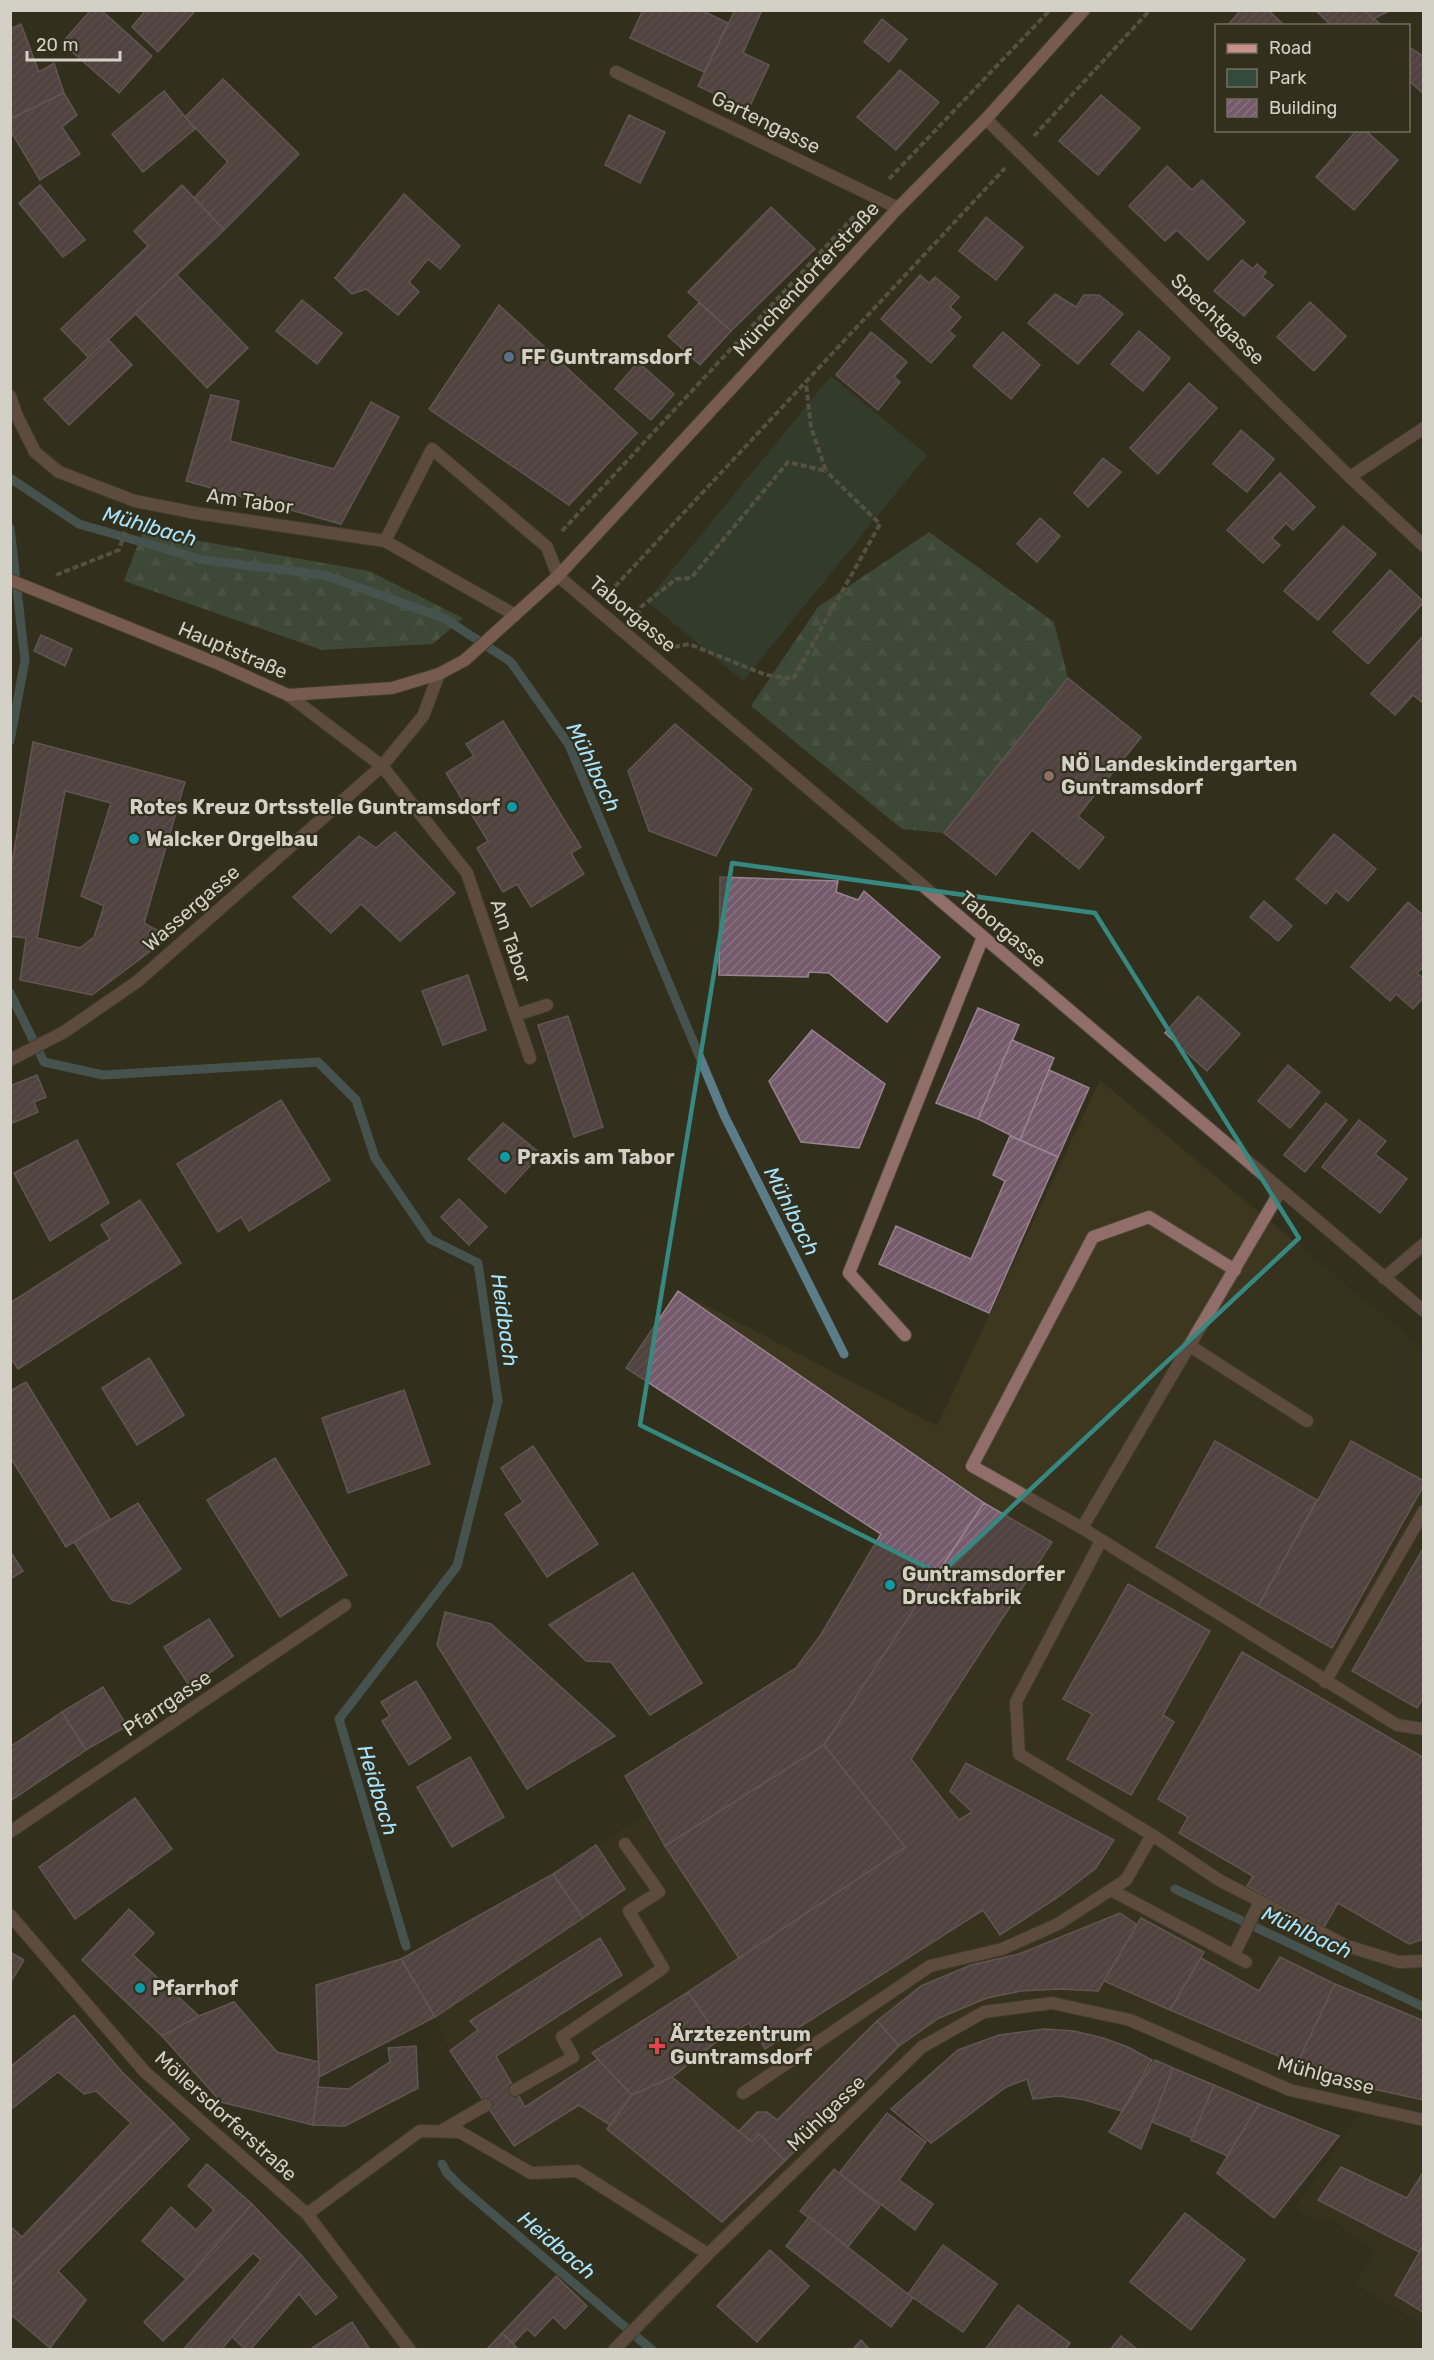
<svg xmlns="http://www.w3.org/2000/svg" width="1434" height="2360" font-family="Rubik,sans-serif">
<style>
.built{fill:#3c371e}
.green{fill:#344b3c}
.forest{fill:url(#forest-firs)}
.lines{fill:none;stroke-linecap:round;stroke-linejoin:round}
.stream{stroke:#5d7c89;stroke-width:9}
.building{fill:url(#building-hatch);stroke:#988390;stroke-width:1.5;fill-rule:evenodd}
.lane-casing{stroke:#504c3b;stroke-width:14}
.street-casing{stroke:#504c3b;stroke-width:14}
.secondary-casing{stroke:#504c3b;stroke-width:14}
.path{stroke:#7d7a6b;stroke-width:4;stroke-dasharray:6 3;stroke-linecap:butt}
.lane{stroke:#916e69;stroke-width:12}
.street{stroke:#916e69;stroke-width:12}
.secondary{stroke:#c89089;stroke-width:12}
.marked{fill:none;stroke:#368880;stroke-width:4.5;stroke-linejoin:round}
.service-dot{fill:#5c6f8a;stroke:#332f1d;stroke-width:2}
.education-dot{fill:#8d6e63;stroke:#332f1d;stroke-width:2}
.culture-dot{fill:#0f9aa8;stroke:#332f1d;stroke-width:2}
.health-dot{fill:#e0444e;stroke:#332f1d;stroke-width:2}
.labels{text-anchor:middle;dominant-baseline:central;stroke-width:4.5;stroke-linejoin:round;paint-order:stroke}
.street-label{font-size:20px;fill:#d3d1c6;stroke:#332f1d}
.poi-label{font-size:20px;font-weight:bold;fill:#d3d1c6;stroke:#332f1d;text-anchor:start}
.water-label{font-size:21px;font-style:italic;fill:#a7e4fe;stroke:#332f1d}
</style>
<defs>
<pattern id="forest-firs" width="22" height="20" patternUnits="userSpaceOnUse" patternTransform="scale(1.5)"><rect width="22" height="20" fill="#4c6655"/><path d="M5 1l3.5 6h-7zM16 11l3.5 6h-7z" fill="#657b6c"/></pattern>
<pattern id="building-hatch" width="6" height="6" patternUnits="userSpaceOnUse" patternTransform="scale(1.5)"><rect width="6" height="6" fill="#755b6c"/><path d="M-1 1l2-2M0 6l6-6M5 7l2-2" fill="none" stroke="#887280"/></pattern>
</defs>
<rect width="100%" height="100%" fill="#332f1d"/>
<polygon class="built" points="1100,1080 1423,1349 1424,2008 1420,2014 1424,2016 1423,2325 1356,2283 1376,2252 1325,2214 1318,2221 1295,2208 1359,2115 1130,2020 1053,2003 984,2012 922,2047 708,2254 577,2171 531,2173 450,2051 435,2017 401,1959 553,1874 647,1815 625,1776 796,1668 820,1636 881,1534 626,1368 678,1291 937,1426"/>
<polygon class="green" points="831,376 927,455 743,681 647,601"/>
<g class="forest">
<polygon points="143,531 369,571 463,618 433,644 322,650 124,581"/>
<polygon points="929,532 1054,622 1068,678 944,833 902,829 751,706 818,607"/>
</g>
<g class="lines">
<g class="stream">
<polyline points="10,478 79,524 204,560 324,575 444,618 511,662 569,745 724,1115 844,1354"/>
<polyline points="10,528 25,660 10,741"/>
<polyline points="10,993 44,1062 103,1075 318,1062 356,1100 375,1158 430,1239 478,1263 498,1401 457,1566 339,1719 406,1946"/>
<polyline points="1175,1889 1424,2007"/>
<polyline points="442,2164 447,2173 461,2187 652,2350"/>
</g>
</g>
<g class="building">
<polygon points="91,10 101,10 152,56 119,93 62,43"/>
<polygon points="146,10 196,10 158,52 132,27"/>
<polygon points="643,10 701,10 728,23 704,72 630,38"/>
<polygon points="735,10 762,10 743,53 769,65 748,110 698,86"/>
<polygon points="1241,10 1268,10 1285,26 1227,26"/>
<polygon points="1315,10 1364,10 1382,26 1332,26"/>
<polygon points="1364,10 1391,10 1373,19"/>
<polygon points="882,19 907,39 889,62 864,42"/>
<polygon points="21,24 39,72 54,63 64,93 10,119 10,29"/>
<polygon points="1408,46 1424,57 1424,94 1408,80"/>
<polygon points="900,70 939,102 896,150 857,117"/>
<polygon points="223,79 299,154 224,230 194,198 228,162 185,117"/>
<polygon points="164,91 195,129 143,172 112,134"/>
<polygon points="64,93 77,115 62,127 80,154 40,180 10,130 10,119"/>
<polygon points="1101,95 1140,128 1098,175 1059,141"/>
<polygon points="629,115 665,132 640,183 605,165"/>
<polygon points="1357,130 1365,130 1398,160 1354,210 1316,177"/>
<polygon points="1167,166 1192,190 1202,180 1245,222 1208,260 1177,230 1165,241 1129,206"/>
<polygon points="40,185 85,240 63,257 19,203"/>
<polygon points="182,185 224,230 89,358 61,329 148,246 134,231"/>
<polygon points="404,194 460,246 440,269 428,259 409,282 419,292 398,315 366,289 352,294 335,278"/>
<polygon points="771,207 815,249 731,331 688,292"/>
<polygon points="986,217 1023,247 996,280 959,251"/>
<polygon points="1242,260 1253,269 1257,264 1266,272 1262,277 1273,285 1244,316 1214,291"/>
<polygon points="176,274 248,348 207,388 135,313"/>
<polygon points="920,275 929,283 935,277 959,297 950,307 961,317 949,331 955,336 931,363 881,319"/>
<polygon points="1055,294 1076,307 1084,295 1099,295 1123,314 1078,364 1028,323"/>
<polygon points="302,300 342,333 317,364 276,331"/>
<polygon points="1310,302 1346,336 1314,371 1277,337"/>
<polygon points="699,303 731,331 700,365 668,336"/>
<polygon points="499,305 637,433 569,505 429,409"/>
<polygon points="1139,331 1170,358 1143,391 1111,364"/>
<polygon points="871,332 907,362 894,377 900,382 878,410 836,375"/>
<polygon points="1003,332 1040,365 1011,399 973,366"/>
<polygon points="108,339 132,365 69,425 44,399"/>
<polygon points="638,362 674,394 651,420 615,389"/>
<polygon points="1189,383 1217,408 1158,474 1130,448"/>
<polygon points="211,395 239,401 230,441 334,469 371,402 399,417 341,524 186,481"/>
<polygon points="1241,430 1274,459 1247,492 1213,464"/>
<polygon points="1103,458 1121,472 1088,507 1074,493"/>
<polygon points="1280,473 1315,507 1293,530 1286,523 1272,538 1280,545 1263,563 1227,530"/>
<polygon points="1040,518 1060,536 1037,562 1017,544"/>
<polygon points="1343,526 1376,554 1318,620 1284,591"/>
<polygon points="1390,570 1424,602 1368,664 1333,632"/>
<polygon points="41,635 72,649 65,666 34,651"/>
<polygon points="1424,635 1424,704 1413,695 1395,715 1371,694"/>
<polygon points="1068,678 1141,737 1078,816 1104,837 1079,869 1032,830 996,875 944,833"/>
<polygon points="503,721 581,847 571,853 584,874 531,907 517,884 503,892 477,848 488,841 446,773 474,756 466,744"/>
<polygon points="675,724 752,789 716,856 649,831 628,771"/>
<path d="M33,742L185,782L144,923L169,937L92,995L20,980L26,938L10,936V874ZM65,791L111,803L81,896L104,906L94,937L80,948L37,938Z"/>
<polygon points="395,832 455,893 400,941 361,904 331,933 293,897 359,836 376,848"/>
<polygon points="1334,834 1376,869 1348,901 1336,891 1326,904 1296,879"/>
<polygon points="720,877 838,881 836,892 858,900 864,891 940,957 887,1022 829,973 809,972 808,977 719,975"/>
<polygon points="1264,901 1292,926 1278,941 1250,917"/>
<polygon points="1408,902 1424,916 1424,966 1417,973 1424,979 1424,997 1413,1009 1396,994 1390,1001 1351,967"/>
<polygon points="468,975 486,1030 443,1045 422,991"/>
<polygon points="1198,996 1240,1034 1207,1071 1165,1033"/>
<polygon points="978,1008 1019,1025 978,1119 936,1103"/>
<polygon points="568,1016 603,1127 574,1137 538,1025"/>
<polygon points="812,1030 885,1084 859,1148 801,1142 769,1081"/>
<polygon points="1012,1040 1054,1058 1020,1140 978,1119"/>
<polygon points="1288,1065 1320,1092 1290,1128 1258,1101"/>
<polygon points="1049,1070 1089,1088 1058,1157 1020,1140"/>
<polygon points="37,1075 46,1097 34,1102 38,1112 10,1124 10,1086"/>
<polygon points="281,1100 330,1180 249,1231 241,1217 218,1232 177,1164"/>
<polygon points="1326,1103 1347,1120 1305,1172 1284,1155"/>
<polygon points="1359,1120 1386,1141 1375,1154 1407,1179 1380,1213 1322,1167"/>
<polygon points="503,1123 541,1154 505,1193 468,1159"/>
<polygon points="1010,1136 1058,1157 989,1313 879,1264 896,1226 971,1259 1005,1181 993,1175"/>
<polygon points="77,1140 109,1203 50,1241 14,1173"/>
<polygon points="459,1199 487,1227 469,1245 441,1217"/>
<polygon points="140,1200 181,1263 18,1369 10,1357 10,1303 110,1239 101,1225"/>
<polygon points="678,1291 984,1503 824,1745 665,1846 625,1776 796,1668 820,1636 881,1534 626,1368"/>
<polygon points="149,1358 184,1415 137,1445 102,1388"/>
<polygon points="26,1382 110,1519 66,1547 10,1457 10,1391"/>
<polygon points="404,1390 430,1464 348,1493 322,1418"/>
<polygon points="1215,1441 1317,1500 1258,1606 1156,1547"/>
<polygon points="1351,1441 1424,1481 1424,1485 1332,1648 1258,1606"/>
<polygon points="533,1446 598,1544 547,1577 505,1514 523,1502 501,1468"/>
<polygon points="275,1458 347,1575 280,1617 207,1500"/>
<polygon points="138,1503 181,1569 130,1604 112,1600 74,1542"/>
<polygon points="984,1503 1052,1542 911,1759 959,1820 972,1812 950,1791 966,1763 1114,1840 1096,1868 1061,1895 1000,1935 983,1910 765,2049 749,2023 720,2039 688,1992 905,1847 824,1745"/>
<polygon points="1424,1547 1424,1696 1417,1708 1352,1671"/>
<polygon points="10,1551 23,1571 10,1579"/>
<polygon points="633,1573 702,1683 650,1715 611,1662 586,1661 549,1625"/>
<polygon points="1128,1584 1210,1631 1163,1715 1174,1722 1131,1795 1067,1759 1092,1714 1063,1699"/>
<polygon points="445,1612 491,1624 615,1736 527,1789 437,1645"/>
<polygon points="209,1619 233,1656 190,1687 164,1647"/>
<polygon points="1242,1652 1424,1758 1424,1939 1409,1944 1338,1903 1324,1927 1247,1886 1253,1876 1179,1833 1188,1817 1158,1799"/>
<polygon points="416,1681 451,1738 409,1765 382,1721 390,1716 381,1702"/>
<polygon points="103,1687 127,1726 86,1750 62,1712"/>
<polygon points="62,1712 86,1750 10,1801 10,1747"/>
<polygon points="824,1745 905,1847 739,1958 665,1846"/>
<polygon points="470,1757 504,1817 452,1847 417,1787"/>
<polygon points="135,1798 172,1849 75,1919 39,1867"/>
<polygon points="596,1845 625,1889 583,1918 553,1874"/>
<polygon points="553,1874 583,1918 435,2017 401,1959"/>
<polygon points="129,1909 154,1933 133,1955 199,2016 162,2036 82,1960"/>
<polygon points="1120,1913 1137,1925 1098,1991 1059,1989 1021,1991 987,1998 939,2018 899,2046 877,2021 921,1986 971,1965 1019,1954"/>
<polygon points="1141,1918 1204,1952 1170,2010 1104,1981"/>
<polygon points="600,1938 622,1975 496,2056 525,2107 598,2059 632,2095 610,2125 579,2105 514,2146 450,2051 478,2030 470,2021"/>
<polygon points="10,1952 24,1960 10,1983"/>
<polygon points="1280,1957 1335,1984 1297,2064 1170,2010 1201,1958 1259,1991"/>
<polygon points="401,1959 435,2017 319,2077 316,1985"/>
<polygon points="1335,1984 1424,2021 1424,2100 1359,2086 1297,2064"/>
<polygon points="688,1992 720,2039 672,2077 632,2095 592,2053"/>
<polygon points="234,2002 277,2052 319,2062 319,2077 313,2125 221,2102 162,2036 199,2016"/>
<polygon points="74,2015 122,2072 174,2123 10,2287 10,2226 22,2237 131,2123 96,2091 84,2094 58,2072 10,2110 10,2067"/>
<polygon points="877,2021 899,2046 785,2161 759,2134 752,2142 739,2131 757,2112 767,2112 777,2120"/>
<polygon points="1045,2029 1074,2031 1103,2038 1128,2047 1152,2060 1122,2111 1085,2100 1059,2096 1033,2099 1027,2079 1006,2087 931,2143 891,2109 958,2050 999,2035"/>
<polygon points="416,2046 418,2088 345,2126 313,2125 318,2087 349,2089 390,2062 388,2048"/>
<polygon points="1155,2060 1173,2068 1141,2149 1109,2132"/>
<polygon points="1173,2068 1214,2085 1192,2138 1152,2122"/>
<polygon points="672,2077 752,2142 759,2134 785,2161 722,2222 607,2129 632,2095"/>
<polygon points="1214,2085 1259,2104 1228,2156 1191,2140"/>
<polygon points="1259,2104 1339,2136 1274,2218 1217,2173"/>
<polygon points="887,2113 926,2142 899,2180 933,2204 915,2230 839,2173"/>
<polygon points="174,2123 189,2139 58,2271 86,2300 50,2348 10,2314 10,2287"/>
<polygon points="207,2164 252,2204 186,2279 142,2241 171,2207 196,2230 214,2210 188,2186"/>
<polygon points="1341,2167 1407,2198 1424,2171 1424,2244 1419,2252 1318,2200"/>
<polygon points="834,2169 880,2206 848,2247 800,2211"/>
<polygon points="252,2204 301,2255 221,2350 183,2350 261,2260 253,2253 163,2341 144,2322 186,2279"/>
<polygon points="1185,2213 1245,2260 1191,2330 1130,2282"/>
<polygon points="809,2217 913,2298 891,2327 786,2246"/>
<polygon points="1424,2244 1424,2313 1395,2295"/>
<polygon points="943,2245 997,2284 963,2332 908,2294"/>
<polygon points="770,2250 809,2286 757,2342 717,2306"/>
<polygon points="301,2255 337,2297 316,2315 299,2294 250,2350 246,2350 232,2337"/>
<polygon points="556,2276 587,2306 565,2329 553,2317 535,2336 527,2329 513,2344 502,2333"/>
<polygon points="1018,2305 1070,2343 1065,2350 985,2350"/>
<polygon points="352,2322 370,2350 313,2350 312,2348"/>
<polygon points="502,2333 519,2350 486,2350"/>
<polygon points="1121,2336 1138,2350 1110,2350"/>
<polygon points="861,2340 870,2350 852,2350"/>
</g>
<g class="lines">
<g class="lane-casing">
<g id="lane">
<polyline points="10,396 16,414 35,452 59,472 135,501 196,513 385,541 515,615"/>
<polyline points="385,541 432,449 547,547 558,576"/>
<polyline points="516,1015 547,1005"/>
<polyline points="1235,1270 1149,1217 1093,1237 972,1466 1082,1528 1397,1725 1424,1729"/>
<polyline points="905,1335 849,1273 983,937"/>
<polyline points="1190,1346 1307,1421"/>
<polyline points="1082,1528 1281,1190"/>
<polyline points="1101,1541 1016,1702 1019,1754 1152,1835 1219,1880 1347,1946 1399,1962 1424,1961"/>
<polyline points="1325,1682 1424,1511"/>
<polyline points="1111,1890 1246,1962"/>
<polyline points="1234,1955 1260,1901"/>
<polyline points="515,2090 573,2057 562,2037 663,1968 629,1911 659,1892 625,1844"/>
<polyline points="743,2093 930,1966 1002,1949 1058,1924 1126,1880 1152,1835"/>
<polyline points="441,2131 486,2105"/>
</g>
</g>
<g class="street-casing">
<g id="street">
<polyline points="616,72 898,208"/>
<polyline points="986,119 1350,477 1424,546"/>
<polyline points="1350,477 1424,428"/>
<polyline points="558,576 1424,1311"/>
<polyline points="288,695 382,766 467,873 530,1058"/>
<polyline points="10,1060 64,1032 138,981 382,766 423,716 439,674"/>
<polyline points="1384,1278 1424,1244"/>
<polyline points="10,1832 345,1605"/>
<polyline points="10,1915 145,2072 307,2214 410,2350"/>
<polyline points="307,2214 420,2131 460,2132 531,2173 577,2171 708,2254"/>
<polyline points="614,2350 708,2254 922,2047 984,2012 1052,2003 1130,2020 1290,2090 1424,2120"/>
</g>
</g>
<g class="secondary-casing">
<polyline id="secondary" points="10,580 219,664 288,695 392,688 439,674 465,660 558,576 898,208 986,119 1084,10"/>
</g>
<g class="path">
<polyline points="1034,136 1150,10"/>
<polyline points="889,179 1050,10"/>
<polyline points="562,531 857,213"/>
<polyline points="56,575 119,550 128,522"/>
<polyline points="609,593 1005,168"/>
<polyline points="637,616 641,607 676,579 691,578 788,462 826,471 811,427 806,383"/>
<polyline points="674,647 689,644 766,675 793,679 880,524 826,471"/>
</g>
<use href="#lane" class="lane"/>
<use href="#street" class="street"/>
<use href="#secondary" class="secondary"/>
</g>
<path d="M0 0H1434V2360H0ZM732,863L1095,913L1299,1238L940,1574L640,1425Z" fill="#332f1d" fill-opacity=".55" fill-rule="evenodd"/>
<path class="marked" d="M732,863L1095,913L1299,1238L940,1574L640,1425Z"/>
<circle class="service-dot" cx="509" cy="357" r="6"/>
<circle class="education-dot" cx="1049" cy="776" r="6"/>
<g class="culture-dot">
<circle cx="512" cy="807" r="6"/>
<circle cx="134" cy="839" r="6"/>
<circle cx="505" cy="1157" r="6"/>
<circle cx="890" cy="1585" r="6"/>
<circle cx="140" cy="1988" r="6"/>
</g>
<path class="health-dot" d="M654 2037h6v6h6v6h-6v6h-6v-6h-6v-6h6z"/>
<g class="labels">
<g class="street-label">
<text transform="translate(766 122) rotate(26)">Gartengasse</text>
<text transform="translate(806 279) rotate(-47)">Münchendorferstraße</text>
<text transform="translate(1218 319) rotate(44)">Spechtgasse</text>
<text transform="translate(250 501) rotate(8)">Am Tabor</text>
<text transform="translate(633 614) rotate(40)">Taborgasse</text>
<text transform="translate(233 650) rotate(23)">Hauptstraße</text>
<text transform="translate(191 908) rotate(-41)">Wassergasse</text>
<text transform="translate(1003 929) rotate(40)">Taborgasse</text>
<text transform="translate(511 941) rotate(71)">Am Tabor</text>
<text transform="translate(167 1703) rotate(-34)">Pfarrgasse</text>
<text transform="translate(1326 2075) rotate(15)">Mühlgasse</text>
<text transform="translate(826 2113) rotate(-44)">Mühlgasse</text>
<text transform="translate(226 2116) rotate(42)">Möllersdorferstraße</text>
</g>
<g class="poi-label">
<text x="521" y="357">FF Guntramsdorf</text>
<text x="1061" y="764">NÖ Landeskindergarten<tspan x="1061" dy="23">Guntramsdorf</tspan></text>
<text x="500" y="807" text-anchor="end">Rotes Kreuz Ortsstelle Guntramsdorf</text>
<text x="146" y="839">Walcker Orgelbau</text>
<text x="517" y="1157">Praxis am Tabor</text>
<text x="902" y="1574">Guntramsdorfer<tspan x="902" dy="23">Druckfabrik</tspan></text>
<text x="152" y="1988">Pfarrhof</text>
<text x="670" y="2034">Ärztezentrum<tspan x="670" dy="23">Guntramsdorf</tspan></text>
</g>
<g class="water-label">
<text transform="translate(150 526) rotate(16)">Mühlbach</text>
<text transform="translate(594 767) rotate(64)">Mühlbach</text>
<text transform="translate(792 1211) rotate(63)">Mühlbach</text>
<text transform="translate(505 1320) rotate(82)">Heidbach</text>
<text transform="translate(378 1790) rotate(73)">Heidbach</text>
<text transform="translate(1307 1932) rotate(25)">Mühlbach</text>
<text transform="translate(557 2245) rotate(40)">Heidbach</text>
</g>
</g>
<rect width="1434" height="2360" fill="none" stroke="#d3d1c6" stroke-width="24"/>
<rect x="1215" y="24" width="195" height="108" fill="#332f1d" stroke="#737061" stroke-width="1.5"/>
<rect x="1227" y="44" width="30" height="9" fill="#c89089" stroke="#737061" stroke-width="1.5"/>
<text x="1269" y="54" font-size="18" fill="#d3d1c6">Road</text>
<rect x="1227" y="69" width="30" height="18" fill="#344b3c" stroke="#737061" stroke-width="1.5"/>
<text x="1269" y="84" font-size="18" fill="#d3d1c6">Park</text>
<rect x="1227" y="99" width="30" height="18" fill="url(#building-hatch)" stroke="#737061" stroke-width="1.5"/>
<text x="1269" y="114" font-size="18" fill="#d3d1c6">Building</text>
<path d="M27 51v9h93v-9" fill="none" stroke="#d3d1c6" stroke-width="3"/>
<text x="36" y="51" font-size="18" fill="#d3d1c6" stroke="#332f1d" stroke-width="4.5" paint-order="stroke">20 m</text>
</svg>
